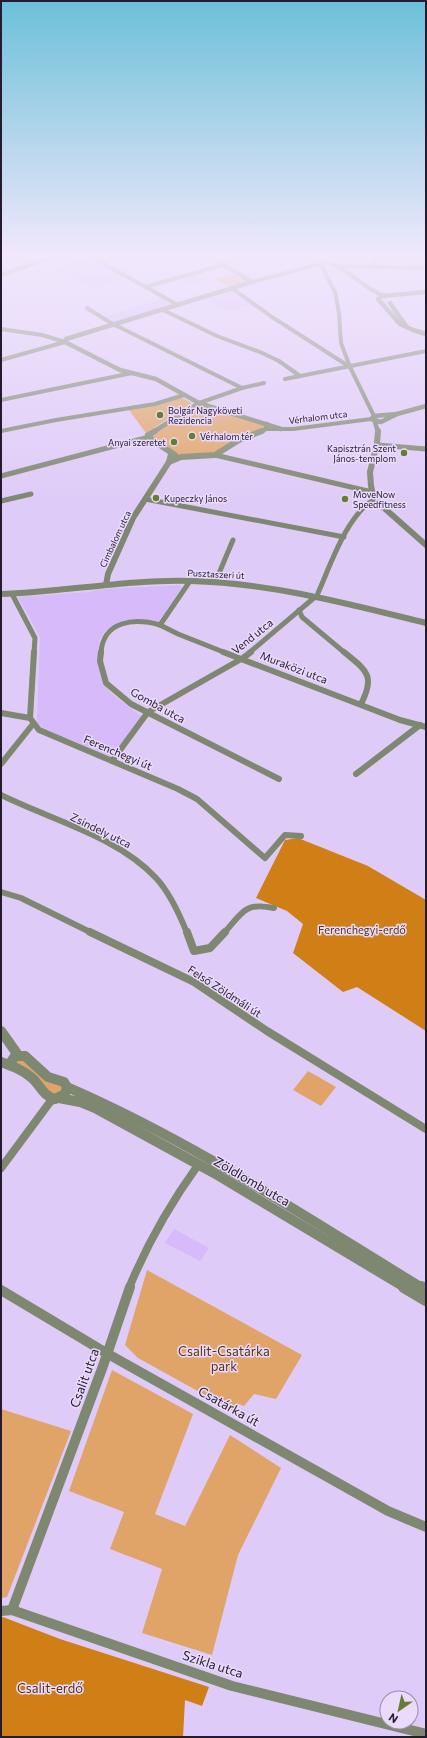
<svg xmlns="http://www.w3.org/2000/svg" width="427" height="1738" font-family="Commissioner,sans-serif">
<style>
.built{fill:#d6baf9}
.green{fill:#e1a468}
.forest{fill:#d07f17}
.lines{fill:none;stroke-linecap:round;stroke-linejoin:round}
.minor-far4{stroke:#7e876f;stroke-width:4}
.minor-far3{stroke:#7e876f;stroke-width:5}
.minor-far2{stroke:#7e876f;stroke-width:6}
.minor-far1{stroke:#7e876f;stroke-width:8}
.minor{stroke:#7e876f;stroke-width:10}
.tertiary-far3{stroke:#7e876f;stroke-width:4.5}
.tertiary-far2{stroke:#7e876f;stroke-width:6}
.tertiary-far1{stroke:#7e876f;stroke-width:10}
.tertiary{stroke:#7e876f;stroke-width:12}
.poi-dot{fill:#657e31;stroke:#eadbfd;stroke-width:1.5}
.labels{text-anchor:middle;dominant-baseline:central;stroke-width:3;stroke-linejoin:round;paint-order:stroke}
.far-poi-label{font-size:9px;fill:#241b2f;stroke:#eadbfd;text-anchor:start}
.far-street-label{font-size:9px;fill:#241b2f;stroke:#eadbfd}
.street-label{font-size:11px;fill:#241b2f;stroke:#eadbfd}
.park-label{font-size:11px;fill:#54330d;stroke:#eadbfd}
.near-street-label{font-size:13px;fill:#241b2f;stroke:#eadbfd}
.near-park-label{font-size:13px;fill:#54330d;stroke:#eadbfd}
</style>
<rect width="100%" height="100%" fill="#dfcbf8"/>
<g class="built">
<polygon points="61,257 87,257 126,279 95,288 53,269 72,262"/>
<polygon points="193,275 207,281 192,286 177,279"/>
<polygon points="229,291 234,292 253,304 229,311 204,300"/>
<polygon points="164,298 178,305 114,325 101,318"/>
<polygon points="180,585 182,587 158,623 146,620 135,620 118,624 105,631 100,639 98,661 105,685 111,693 142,717 110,758 74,741 43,730 37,722 40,637 18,597 89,592 103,589"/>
<polygon points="174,1229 209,1248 200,1261 165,1243"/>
</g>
<g class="green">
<polygon points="233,274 246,283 230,288 215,279"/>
<polygon points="180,397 192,403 146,433 129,410 156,405"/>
<polygon points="199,403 267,424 267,427 215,455 181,457 149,437"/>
<polygon points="20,1059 58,1081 63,1089 54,1096 16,1064 16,1061"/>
<polygon points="308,1071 336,1087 321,1106 293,1090"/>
<polygon points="147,1270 302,1355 276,1399 254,1394 244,1406 238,1404 232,1410 138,1358 125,1345"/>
<polygon points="112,1370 193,1414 155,1514 185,1526 230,1435 281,1468 238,1555 212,1655 142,1633 162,1569 110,1549 124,1512 69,1491"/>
<polygon points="1,1409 71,1431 7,1597 1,1598"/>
</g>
<g class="forest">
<polygon points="298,838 368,866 426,900 426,1031 357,987 343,992 293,953 303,924 287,911 256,898 285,840"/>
<polygon points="3,1617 60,1639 209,1687 202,1706 185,1700 183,1737 1,1737 1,1618"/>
</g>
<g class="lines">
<g class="minor-far4">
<polyline points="92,257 178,305"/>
<polyline points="374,257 374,267"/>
<polyline points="99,261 115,257"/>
<polyline points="323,265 322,267 335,292 339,313 341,343 350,367 374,416"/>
<polyline points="339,266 426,268"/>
<polyline points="1,275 52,257"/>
<path d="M252,282L327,262C349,269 363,288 384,296"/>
<polyline points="145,287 223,265"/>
<polyline points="233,289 272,317 350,367"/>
<polyline points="87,308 111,323 242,388"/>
<polyline points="163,310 217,336 260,352 279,361 300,376"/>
<polyline points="1,329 42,335 65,342"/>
<polyline points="1,360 65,342"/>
<polyline points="285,379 426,351"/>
<polyline points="1,400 132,373"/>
<polyline points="199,403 242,388 264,383"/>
<polyline points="266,429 293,429 371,419"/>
<polyline points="1,431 56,420 155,404 184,395"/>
</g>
<g class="minor-far3">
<polyline points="378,445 426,449"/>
<polyline points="215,455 372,492"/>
<polyline points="1,476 149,437"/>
<polyline points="145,499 344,537"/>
<polyline points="1,501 31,494"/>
<polyline points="217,578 233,540"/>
<polyline points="190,581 160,625 178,634 226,653"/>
<path d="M318,593C331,564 346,517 374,499"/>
<polyline points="12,594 35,638 34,653"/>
<polyline points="299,610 302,617 345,653"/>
<path d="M101,653C103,620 135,618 160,625"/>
<polyline points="249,653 315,597"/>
</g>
<g class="minor-far2">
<polyline points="34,652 30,718 39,730 178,789 197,799 265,858 285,835 301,836"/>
<polyline points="101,652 100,661 106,683 131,704 279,779"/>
<polyline points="223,652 400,720 426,727"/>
<path d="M344,652C366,670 376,675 361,704"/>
<polyline points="1,713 30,718"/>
<polyline points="112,761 148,712 243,658 251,652"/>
<polyline points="1,764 33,724"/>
<polyline points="356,774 420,725"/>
<path d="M1,795C51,820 117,836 156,878C170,893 179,913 187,933"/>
<polyline points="1,892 21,898 92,933"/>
<path d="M224,933C243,912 244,902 274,908"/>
</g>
<g class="minor-far1">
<polyline points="90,932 194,982 267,1031 426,1129"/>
<polyline points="187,932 194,951 210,948 225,932"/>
<polyline points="1,1168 50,1102 55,1099"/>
<path d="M129,1288C147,1244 170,1204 198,1165"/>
</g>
<g class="minor">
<polyline points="1,1290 108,1354 388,1511 426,1527"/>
<polyline points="12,1610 103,1366 130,1287"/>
<polyline points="1,1611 12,1610 232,1686 426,1734"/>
</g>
<g class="tertiary-far3">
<polyline points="210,257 252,282"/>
<polyline points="252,282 66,339 65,342 120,370 156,379 199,403 281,429"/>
<polyline points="426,292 382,296 378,299 400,324 413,330 426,334"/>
<polyline points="390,303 406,326"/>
<polygon points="397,414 381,422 371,419 374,416"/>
<polyline points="397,414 426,406"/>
<polyline points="375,422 378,432"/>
<polyline points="153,432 199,403"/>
<polyline points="259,432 266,429 267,424"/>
</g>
<g class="tertiary-far2">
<polyline points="155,431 148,435 151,439 175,455"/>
<polyline points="378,431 377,443 370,472 371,486 374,499 426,545"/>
<polyline points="169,462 181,457 215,455 239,440 262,431"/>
<polyline points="106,585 108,574 133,518 169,462 171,454"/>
<path d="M1,594C64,592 128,579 191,581C271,583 349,604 426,623"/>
</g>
<g class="tertiary-far1">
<polyline points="1,1031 18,1055"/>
<path d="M1,1062C12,1066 23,1070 32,1078C41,1086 43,1096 55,1099L65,1094L67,1087L64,1082L48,1077L25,1056H15L11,1062V1065"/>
<path d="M67,1087C192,1141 307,1218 422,1288"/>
<polyline points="59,1098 80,1102 97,1109 214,1173 406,1288"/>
</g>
<g class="tertiary">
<polyline points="404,1287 426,1300"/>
<polyline points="421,1287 426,1290"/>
</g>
</g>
<linearGradient id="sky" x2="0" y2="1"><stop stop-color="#6bc0d9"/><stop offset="0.51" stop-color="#f1e8fc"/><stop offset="1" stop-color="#f1e8fc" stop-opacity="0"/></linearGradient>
<rect width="427" height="501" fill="url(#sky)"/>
<g class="poi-dot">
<circle cx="160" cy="415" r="4"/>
<circle cx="192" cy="436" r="4"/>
<circle cx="174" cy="442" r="4"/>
<circle cx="404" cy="453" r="4"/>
<circle cx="156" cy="498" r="4"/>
<circle cx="345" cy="499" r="4"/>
</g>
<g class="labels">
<g class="far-poi-label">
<text x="168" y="410">Bolgár Nagyköveti<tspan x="168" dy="10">Rezidencia</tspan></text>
<text x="200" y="436">Vérhalom tér</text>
<text x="166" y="442" text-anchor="end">Anyai szeretet</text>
<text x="396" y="448" text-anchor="end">Kapisztrán Szent<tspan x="396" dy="10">János-templom</tspan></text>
<text x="353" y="494">MoveNow<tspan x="353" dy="10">Speedfitness</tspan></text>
<text x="164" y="498">Kupeczky János</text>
</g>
<g class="far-street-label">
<text transform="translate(318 417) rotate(-7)">Vérhalom utca</text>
<text transform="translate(115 539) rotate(-65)">Cimbalom utca</text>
<text transform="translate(216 574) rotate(3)">Pusztaszeri út</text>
</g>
<g class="street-label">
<text transform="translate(252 636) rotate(-39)">Vend utca</text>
<text transform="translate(294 667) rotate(21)">Muraközi utca</text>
<text transform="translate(158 705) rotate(29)">Gomba utca</text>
<text transform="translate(118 752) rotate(23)">Ferenchegyi út</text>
<text transform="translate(101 830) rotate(26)">Zsindely utca</text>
<text transform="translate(225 991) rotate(33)">Felső Zöldmáli út</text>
</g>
<g class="park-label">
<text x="362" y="929">Ferenchegyi-erdő</text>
</g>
<g class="near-street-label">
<text transform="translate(252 1181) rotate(30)">Zöldlomb utca</text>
<text transform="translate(84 1378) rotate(-70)">Csalit utca</text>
<text transform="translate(229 1406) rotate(29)">Csatárka út</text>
<text transform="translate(213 1664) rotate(18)">Szikla utca</text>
</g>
<g class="near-park-label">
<text x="224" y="1351">Csalit-Csatárka<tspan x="224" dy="15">park</tspan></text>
<text x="50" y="1688">Csalit-erdő</text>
</g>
</g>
<rect width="427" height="1738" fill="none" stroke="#241b2f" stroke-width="4"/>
<g transform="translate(399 1710) rotate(214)"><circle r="19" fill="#eadbfd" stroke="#9b8eab"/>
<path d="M0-3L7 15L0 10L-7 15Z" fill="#657e31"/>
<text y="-6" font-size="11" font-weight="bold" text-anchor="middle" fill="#241b2f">N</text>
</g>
</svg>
